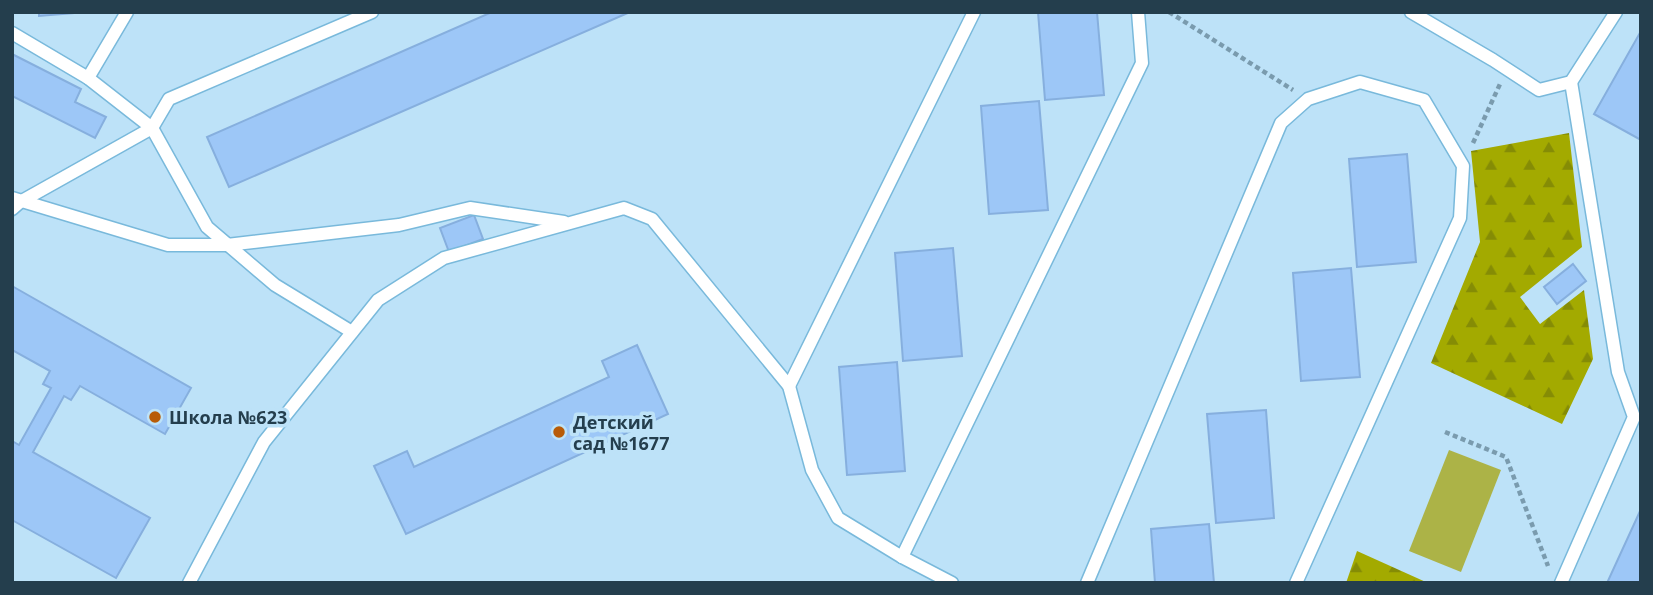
<svg xmlns="http://www.w3.org/2000/svg" width="1653" height="595" font-family="'Open Sans',sans-serif">
<style>
.green{fill:#acb347}
.forest{fill:url(#forest-firs)}
.building{fill:#9dc7f7;stroke:#86afde;stroke-width:2}
.lines{fill:none;stroke-linecap:round;stroke-linejoin:round}
.service-casing{stroke:#79b9db;stroke-width:15}
.path{stroke:#7a9bae;stroke-width:4.5;stroke-dasharray:5 3.5;stroke-linecap:butt}
.service{stroke:#fff;stroke-width:12}
.poi-dot{fill:#b85b07;stroke:#bde2f8;stroke-width:2.5}
.labels{text-anchor:middle;dominant-baseline:central;stroke-width:7;stroke-linejoin:round;paint-order:stroke}
.poi-label{font-size:18px;font-weight:bold;fill:#243e4d;stroke:#bde2f8;text-anchor:start}
</style>
<defs>
<pattern id="forest-firs" width="22" height="20" patternUnits="userSpaceOnUse" patternTransform="scale(1.75)"><rect width="22" height="20" fill="#a3aa00"/><path d="M5 1l3.5 6h-7zM16 11l3.5 6h-7z" fill="#858c05"/></pattern>
</defs>
<rect width="100%" height="100%" fill="#bde2f8"/>
<polygon class="green" points="1449,450 1501,470 1461,572 1409,551"/>
<g class="forest">
<polygon points="1569,133 1582,247 1520,297 1540,324 1584,290 1593,359 1562,424 1431,363 1480,242 1471,151"/>
<polygon points="1357,551 1428,583 1346,583"/>
</g>
<g class="building">
<polygon points="39,12 87,12 39,16"/>
<polygon points="492,12 630,12 229,187 207,137"/>
<polygon points="1038,12 1097,12 1104,95 1045,100"/>
<polygon points="1641,31 1641,140 1594,114"/>
<polygon points="12,54 81,89 75,102 106,117 95,138 12,96"/>
<polygon points="1039,101 1048,210 989,214 981,106"/>
<polygon points="1407,154 1416,262 1357,267 1349,159"/>
<polygon points="474,215 483,239 449,252 440,228"/>
<polygon points="953,248 962,356 903,361 895,253"/>
<polygon points="1573,264 1586,281 1557,304 1544,287"/>
<polygon points="1351,268 1360,377 1301,381 1293,273"/>
<polygon points="12,286 191,388 165,434 80,386 71,400 64,396 33,452 150,518 116,578 12,520 12,441 19,445 51,388 43,384 50,371 12,350"/>
<polygon points="637,345 668,414 406,534 374,466 407,451 414,467 609,377 602,361"/>
<polygon points="897,362 905,471 847,475 839,367"/>
<polygon points="1266,410 1274,518 1216,523 1207,414"/>
<polygon points="1641,509 1641,583 1607,583"/>
<polygon points="1209,524 1214,583 1155,583 1151,529"/>
</g>
<g class="lines">
<g class="service-casing">
<g id="service">
<polyline points="1411,12 1493,60 1539,90 1571,82 1616,12"/>
<polyline points="12,33 88,78 152,128 207,227 275,285 352,332"/>
<polyline points="88,78 127,12"/>
<polyline points="12,198 168,245 227,245 399,225 470,208 564,222"/>
<polyline points="12,209 20,202 152,128 169,99 372,12"/>
<polyline points="789,386 974,12"/>
<polyline points="902,557 1142,63 1138,12"/>
<polyline points="189,583 264,442 378,300 444,258 624,208 652,219 789,386 812,470 838,518 902,557 952,583"/>
<polyline points="1087,583 1281,123 1308,99 1360,82 1424,100 1463,166 1460,218 1296,583"/>
<polyline points="1561,583 1634,417 1618,372 1571,82"/>
</g>
</g>
<g class="path">
<polyline points="1169,12 1293,90"/>
<polyline points="1473,143 1500,84"/>
<polyline points="1445,432 1506,457 1548,566"/>
</g>
<use href="#service" class="service"/>
</g>
<g class="poi-dot">
<circle cx="155" cy="417" r="7"/>
<circle cx="559" cy="432" r="7"/>
</g>
<g class="labels">
<g class="poi-label">
<text x="169" y="417">Школа №623</text>
<text x="573" y="422">Детский<tspan x="573" dy="21">сад №1677</tspan></text>
</g>
</g>
<rect width="1653" height="595" fill="none" stroke="#243e4d" stroke-width="28"/>
</svg>
